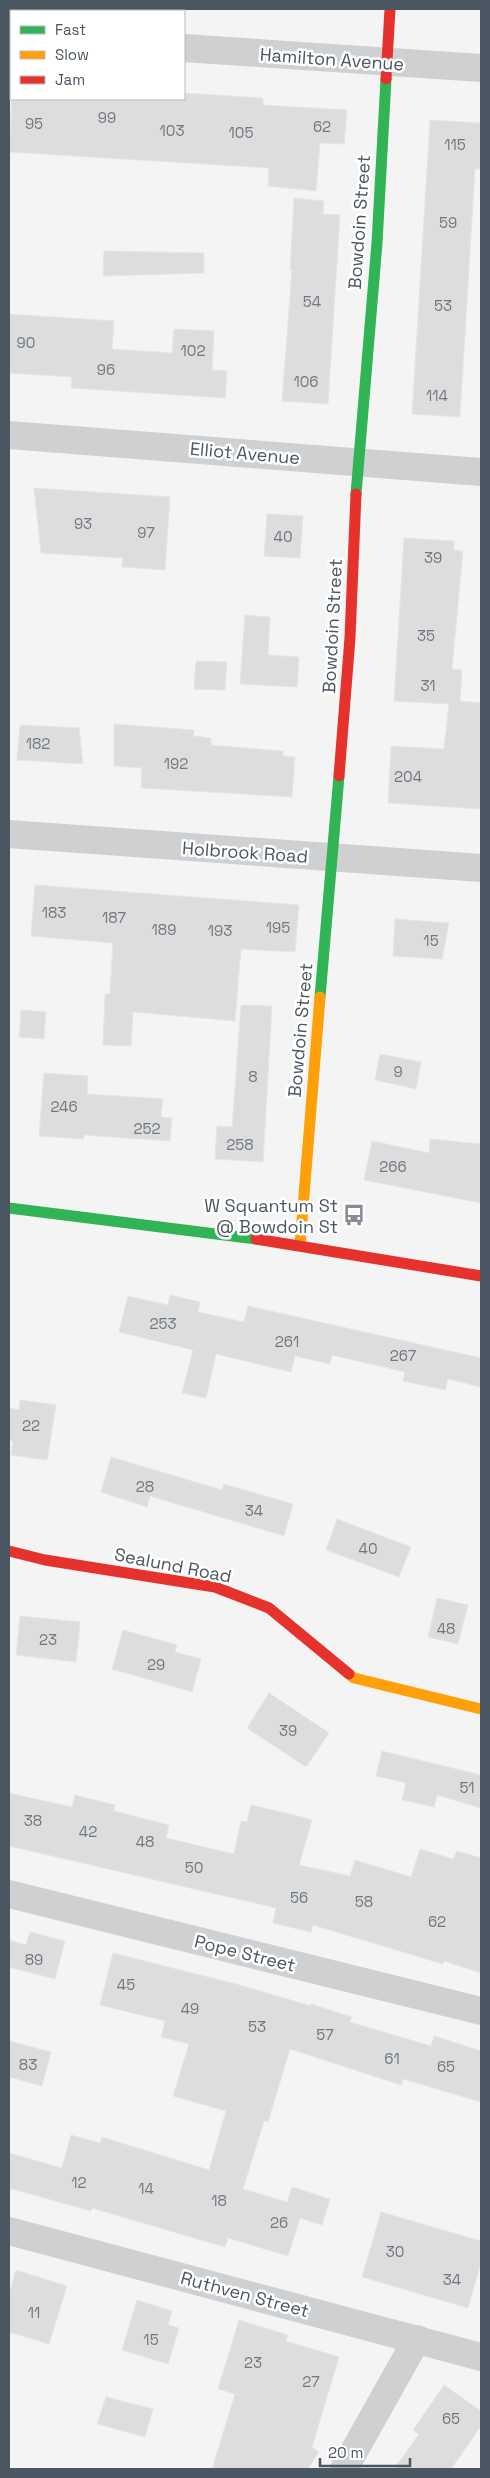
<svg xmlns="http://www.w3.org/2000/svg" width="490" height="2478" font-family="'Space Grotesk',sans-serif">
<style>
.building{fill:#ddddde;stroke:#e5e6e7}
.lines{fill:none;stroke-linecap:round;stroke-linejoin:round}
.street{stroke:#ced0d2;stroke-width:28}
.fast{stroke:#30b455;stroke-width:11}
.slow{stroke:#ff9f0a;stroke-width:11}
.jam{stroke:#e5322d;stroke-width:11}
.labels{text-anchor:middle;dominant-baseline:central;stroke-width:5;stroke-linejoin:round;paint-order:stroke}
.number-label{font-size:15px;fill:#707881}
.street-label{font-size:18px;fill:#4a5661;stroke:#fff}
.poi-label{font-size:18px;fill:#4a5661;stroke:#fff;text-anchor:end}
</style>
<rect width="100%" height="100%" fill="#f4f4f4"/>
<g class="building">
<polygon points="184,93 263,98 263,105 347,110 344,144 320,143 316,191 268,186 269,168 9,152 12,99 184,99"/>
<polygon points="430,120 481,123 481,169 475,169 460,417 412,414"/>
<polygon points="294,198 324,201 323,214 340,215 328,404 282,401 292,270 290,270"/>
<polygon points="104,251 204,253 204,273 103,276"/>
<polygon points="9,314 114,321 112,349 172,353 174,329 214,331 212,370 227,371 225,398 71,388 72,377 9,373"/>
<polygon points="34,488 170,497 165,570 122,567 123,558 41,553"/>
<polygon points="267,514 303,516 300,558 264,556"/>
<polygon points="404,538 454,541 454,550 463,551 452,669 462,670 460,701 481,703 481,809 388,803 391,746 444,749 449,704 394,701"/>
<polygon points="245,615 270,617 268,655 299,657 297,687 240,684"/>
<polygon points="196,661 227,662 225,690 194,689"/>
<polygon points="114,724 194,730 194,736 211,738 211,745 283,751 283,756 295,757 292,797 141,788 142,768 114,766"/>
<polygon points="20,725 79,728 83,764 17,760"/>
<polygon points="35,885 299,905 295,952 241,949 235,1021 133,1012 131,1046 103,1045 105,994 110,994 113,943 31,936"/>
<polygon points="395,919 449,923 442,959 393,956"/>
<polygon points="241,1005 272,1006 263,1162 215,1159 217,1126 232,1127"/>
<polygon points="21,1010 46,1012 44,1039 19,1037"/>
<polygon points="380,1054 421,1062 416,1089 375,1080"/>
<polygon points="44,1073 88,1076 87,1094 163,1099 161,1117 172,1118 170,1141 84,1135 83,1139 39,1136"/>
<polygon points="430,1139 481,1144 481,1203 364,1180 372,1141 429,1153"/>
<polygon points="170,1295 200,1302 198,1312 244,1322 248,1306 481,1358 481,1387 448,1379 445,1390 403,1381 405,1372 332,1355 330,1364 295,1356 291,1372 216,1354 206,1398 182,1393 193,1350 119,1332 128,1296 168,1305"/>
<polygon points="20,1400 56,1405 47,1460 11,1455 13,1441 9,1441 9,1408 19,1410"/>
<polygon points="111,1457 222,1490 224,1484 293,1504 284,1536 150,1496 147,1507 101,1492"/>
<polygon points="337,1519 411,1547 399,1577 326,1550"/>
<polygon points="437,1598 468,1605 458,1644 428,1637"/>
<polygon points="20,1616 80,1622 76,1662 16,1655"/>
<polygon points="123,1630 177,1645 175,1652 201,1659 192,1692 112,1669"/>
<polygon points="269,1693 329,1733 306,1767 247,1728"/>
<polygon points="382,1751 481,1775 481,1808 437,1795 434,1807 402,1800 406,1783 376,1776"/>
<polygon points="9,1793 72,1807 75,1795 115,1805 114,1811 169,1825 166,1838 234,1854 241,1821 247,1822 251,1805 294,1815 312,1820 299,1865 350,1876 355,1860 411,1877 420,1849 453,1859 457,1851 481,1858 481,1973 444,1961 443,1964 313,1925 311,1932 273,1923 276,1908 9,1846"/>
<polygon points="30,1932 65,1941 55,1979 9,1967 9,1940 26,1945"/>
<polygon points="113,1953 240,1985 311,2006 311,2004 352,2017 350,2022 431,2046 434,2036 481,2051 481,2102 403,2079 401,2085 290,2049 268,2122 264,2121 243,2189 287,2202 292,2187 330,2199 322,2225 300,2218 288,2256 228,2238 225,2247 92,2208 91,2211 9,2188 9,2153 62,2168 71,2135 100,2143 102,2137 209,2170 226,2111 173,2096 189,2044 161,2037 165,2021 100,2005"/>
<polygon points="9,2041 51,2052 42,2086 9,2077"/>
<polygon points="381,2212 481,2241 481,2263 468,2308 362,2277"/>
<polygon points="16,2270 67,2286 49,2344 9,2332 9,2293"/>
<polygon points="137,2300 172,2311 168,2325 179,2328 168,2364 122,2350"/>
<polygon points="239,2320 288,2335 286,2341 339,2357 312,2447 319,2452 308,2469 212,2469 235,2394 218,2389"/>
<polygon points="444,2385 481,2411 481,2426 451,2469 394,2469 419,2434 413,2430"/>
<polygon points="106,2397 153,2409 145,2437 97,2424"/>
</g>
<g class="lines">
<g class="street">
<polyline points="9,35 11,35"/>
<polyline points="184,48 481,68"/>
<polyline points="9,435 481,472"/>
<polyline points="9,834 481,868"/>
<polyline points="9,1894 481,2011"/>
<polyline points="9,2231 481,2357"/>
<polyline points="344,2469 417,2339"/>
</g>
<g class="fast">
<polyline points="356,494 377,243 386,79"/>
<polyline points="320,997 339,776"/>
<polyline points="9,1208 256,1239"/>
</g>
<g class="slow">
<polyline points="300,1245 320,997"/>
<polyline points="349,1674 354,1678 481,1709"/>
</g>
<g class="jam">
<polyline points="386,79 390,9"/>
<polyline points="339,776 350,638 356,494"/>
<polyline points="256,1239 481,1276"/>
<polyline points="9,1551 45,1560 215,1587 269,1608 349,1674"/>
</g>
</g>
<defs>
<g id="bus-bare" transform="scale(1.725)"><path d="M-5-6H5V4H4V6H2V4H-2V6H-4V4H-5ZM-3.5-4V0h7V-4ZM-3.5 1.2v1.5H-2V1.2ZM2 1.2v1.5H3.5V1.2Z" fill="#868d94" stroke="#fff" stroke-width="2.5" paint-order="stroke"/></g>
</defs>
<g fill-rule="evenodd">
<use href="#bus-bare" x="354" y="1215"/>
</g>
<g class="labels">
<g class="number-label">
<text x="107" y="117">99</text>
<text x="34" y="123">95</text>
<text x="322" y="126">62</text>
<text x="172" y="130">103</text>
<text x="241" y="132">105</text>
<text x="455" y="144">115</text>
<text x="448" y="222">59</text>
<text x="312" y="301">54</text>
<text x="443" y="305">53</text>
<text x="26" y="342">90</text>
<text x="193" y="350">102</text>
<text x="106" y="369">96</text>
<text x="306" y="381">106</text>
<text x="437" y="395">114</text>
<text x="83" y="523">93</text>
<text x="146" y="532">97</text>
<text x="283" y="536">40</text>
<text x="433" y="557">39</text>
<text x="426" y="635">35</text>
<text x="428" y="685">31</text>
<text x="38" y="743">182</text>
<text x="176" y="763">192</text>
<text x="408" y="776">204</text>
<text x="54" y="912">183</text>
<text x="114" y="917">187</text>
<text x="278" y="927">195</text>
<text x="164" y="929">189</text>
<text x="220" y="930">193</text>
<text x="431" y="940">15</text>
<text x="398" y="1071">9</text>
<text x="253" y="1076">8</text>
<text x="64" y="1106">246</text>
<text x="147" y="1128">252</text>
<text x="240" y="1144">258</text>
<text x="393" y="1166">266</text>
<text x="163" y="1323">253</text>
<text x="287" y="1341">261</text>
<text x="403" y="1355">267</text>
<text x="31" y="1425">22</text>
<text x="145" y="1486">28</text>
<text x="254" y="1510">34</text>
<text x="368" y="1548">40</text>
<text x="446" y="1628">48</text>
<text x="48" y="1639">23</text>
<text x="156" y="1664">29</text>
<text x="288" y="1730">39</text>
<text x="467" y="1787">51</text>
<text x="33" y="1820">38</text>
<text x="88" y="1831">42</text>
<text x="145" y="1841">48</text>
<text x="194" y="1867">50</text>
<text x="299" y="1897">56</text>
<text x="364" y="1901">58</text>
<text x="437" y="1921">62</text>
<text x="34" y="1959">89</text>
<text x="126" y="1984">45</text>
<text x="190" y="2008">49</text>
<text x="257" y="2026">53</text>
<text x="325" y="2034">57</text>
<text x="392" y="2058">61</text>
<text x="28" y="2064">83</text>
<text x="446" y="2066">65</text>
<text x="79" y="2182">12</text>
<text x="146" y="2188">14</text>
<text x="219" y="2200">18</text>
<text x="279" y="2222">26</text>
<text x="395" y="2251">30</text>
<text x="452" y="2279">34</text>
<text x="34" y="2312">11</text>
<text x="151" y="2339">15</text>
<text x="253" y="2362">23</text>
<text x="311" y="2381">27</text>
<text x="451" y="2418">65</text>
</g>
<g class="street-label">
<text transform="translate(332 59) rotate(4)">Hamilton Avenue</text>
<text transform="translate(359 222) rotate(-86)">Bowdoin Street</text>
<text transform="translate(245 453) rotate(5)">Elliot Avenue</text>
<text transform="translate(332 626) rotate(-87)">Bowdoin Street</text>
<text transform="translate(245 852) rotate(4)">Holbrook Road</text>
<text transform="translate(300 1030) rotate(-85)">Bowdoin Street</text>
<text transform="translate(173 1565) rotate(11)">Sealund Road</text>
<text transform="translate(245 1953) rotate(14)">Pope Street</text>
<text transform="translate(245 2294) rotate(15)">Ruthven Street</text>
</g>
<g class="poi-label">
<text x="338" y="1205">W Squantum St<tspan x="338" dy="21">@ Bowdoin St</tspan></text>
</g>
</g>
<rect width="490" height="2478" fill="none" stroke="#4a5661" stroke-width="20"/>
<rect x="10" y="10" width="175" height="90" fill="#ffffff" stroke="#b7bbc0"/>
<rect x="20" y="26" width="25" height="8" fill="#30b455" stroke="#b7bbc0"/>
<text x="55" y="35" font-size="15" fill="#4a5661">Fast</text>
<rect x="20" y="51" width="25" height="8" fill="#ff9f0a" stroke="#b7bbc0"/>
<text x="55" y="60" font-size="15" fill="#4a5661">Slow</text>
<rect x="20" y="76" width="25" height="8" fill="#e5322d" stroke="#b7bbc0"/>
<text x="55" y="85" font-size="15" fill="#4a5661">Jam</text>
<path d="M320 2458v8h90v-8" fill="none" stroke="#4a5661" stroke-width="2.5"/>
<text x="328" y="2458" font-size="15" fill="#4a5661" stroke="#ffffff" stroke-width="4" paint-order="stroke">20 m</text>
</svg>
